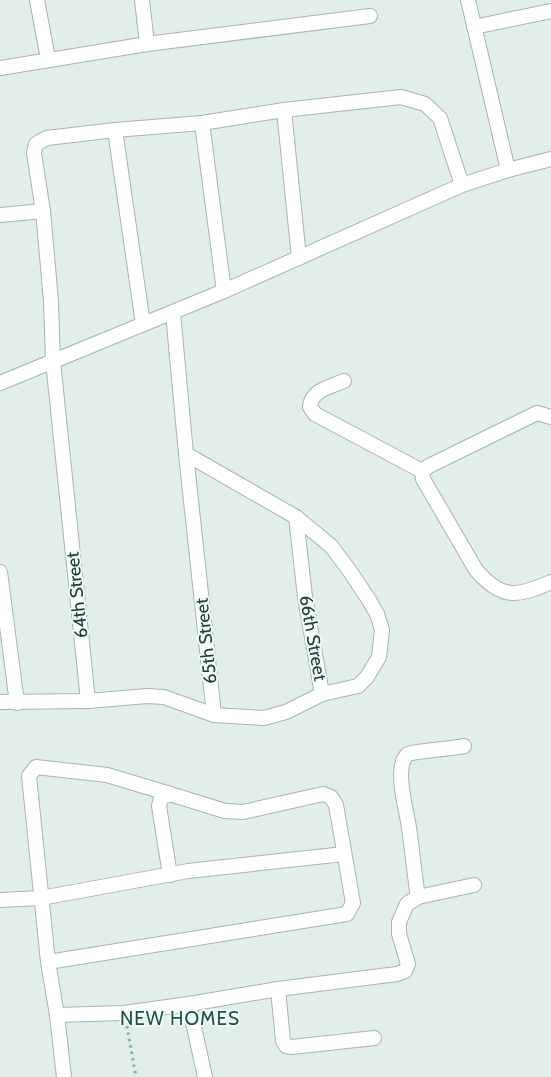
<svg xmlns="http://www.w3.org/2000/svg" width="551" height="1077" font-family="Cabin,sans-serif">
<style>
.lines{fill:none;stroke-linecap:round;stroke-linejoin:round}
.minor-casing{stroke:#a4b7af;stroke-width:16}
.path{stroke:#7fb59f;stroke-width:3;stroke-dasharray:2.5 4;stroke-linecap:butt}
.minor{stroke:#fff;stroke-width:14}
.labels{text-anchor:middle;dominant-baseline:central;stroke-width:4;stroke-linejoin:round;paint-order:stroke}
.street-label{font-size:18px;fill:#204135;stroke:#f3faf6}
.neighbourhood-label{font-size:19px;letter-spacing:1px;fill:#1a5542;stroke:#f3faf6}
</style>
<rect width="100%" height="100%" fill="#e2eee8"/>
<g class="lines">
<g class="minor-casing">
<g id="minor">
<polyline points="37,0 48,59"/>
<polyline points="142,0 147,44"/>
<polyline points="468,0 508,170"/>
<polyline points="474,27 551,11"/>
<polyline points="0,68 147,44 370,16"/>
<polyline points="284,110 299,258"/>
<polyline points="202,123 224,291"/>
<polyline points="115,130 202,123 284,110 401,97 425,104 440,118 462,185"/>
<polyline points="0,215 43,211"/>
<polyline points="173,313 186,454 296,517 331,546 349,570 369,600 377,614 382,630 379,657 367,677 358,686 322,694 286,712 264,718 214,715 186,454"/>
<polyline points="143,324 115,130 47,138 36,144 34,153 43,211 51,301 53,361 88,701 147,696 164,697 214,715"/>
<path d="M344,381C330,387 311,390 310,407L315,414L422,471"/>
<polyline points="0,383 224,291 462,185 508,170 551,159"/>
<path d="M551,417L537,413L429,466L422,471L423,479L476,570C502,600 517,597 551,582"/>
<polyline points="296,517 305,597 322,694"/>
<polyline points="0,572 17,703"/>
<polyline points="0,702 88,701"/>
<polyline points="170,794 107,775 36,767 29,776 48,962 57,1015 124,1013 189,1004 278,989 397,974 405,971 408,964 399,934 399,922 407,904 418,897 474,885"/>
<path d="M418,897C414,872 412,846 408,821C405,806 401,791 401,775C401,768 402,759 408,754C410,752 457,748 464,746"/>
<polyline points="0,900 41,898 188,871 344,854"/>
<polyline points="48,962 347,914 353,903 336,805 331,797 323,794 243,812 225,811 170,794 161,798 159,806 170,875"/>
<polyline points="278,989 283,1041 286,1046 292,1047 374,1038"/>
<polyline points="189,1004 205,1077"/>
<polyline points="57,1015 64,1077"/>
</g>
</g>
<polyline class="path" points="127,1026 136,1077"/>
<use href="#minor" class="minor"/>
</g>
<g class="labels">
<g class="street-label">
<text transform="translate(77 595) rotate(-96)">64th Street</text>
<text transform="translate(313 638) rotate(80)">66th Street</text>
<text transform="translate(206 641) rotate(-96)">65th Street</text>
</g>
<g class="neighbourhood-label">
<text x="180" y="1018">NEW HOMES</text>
</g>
</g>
</svg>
